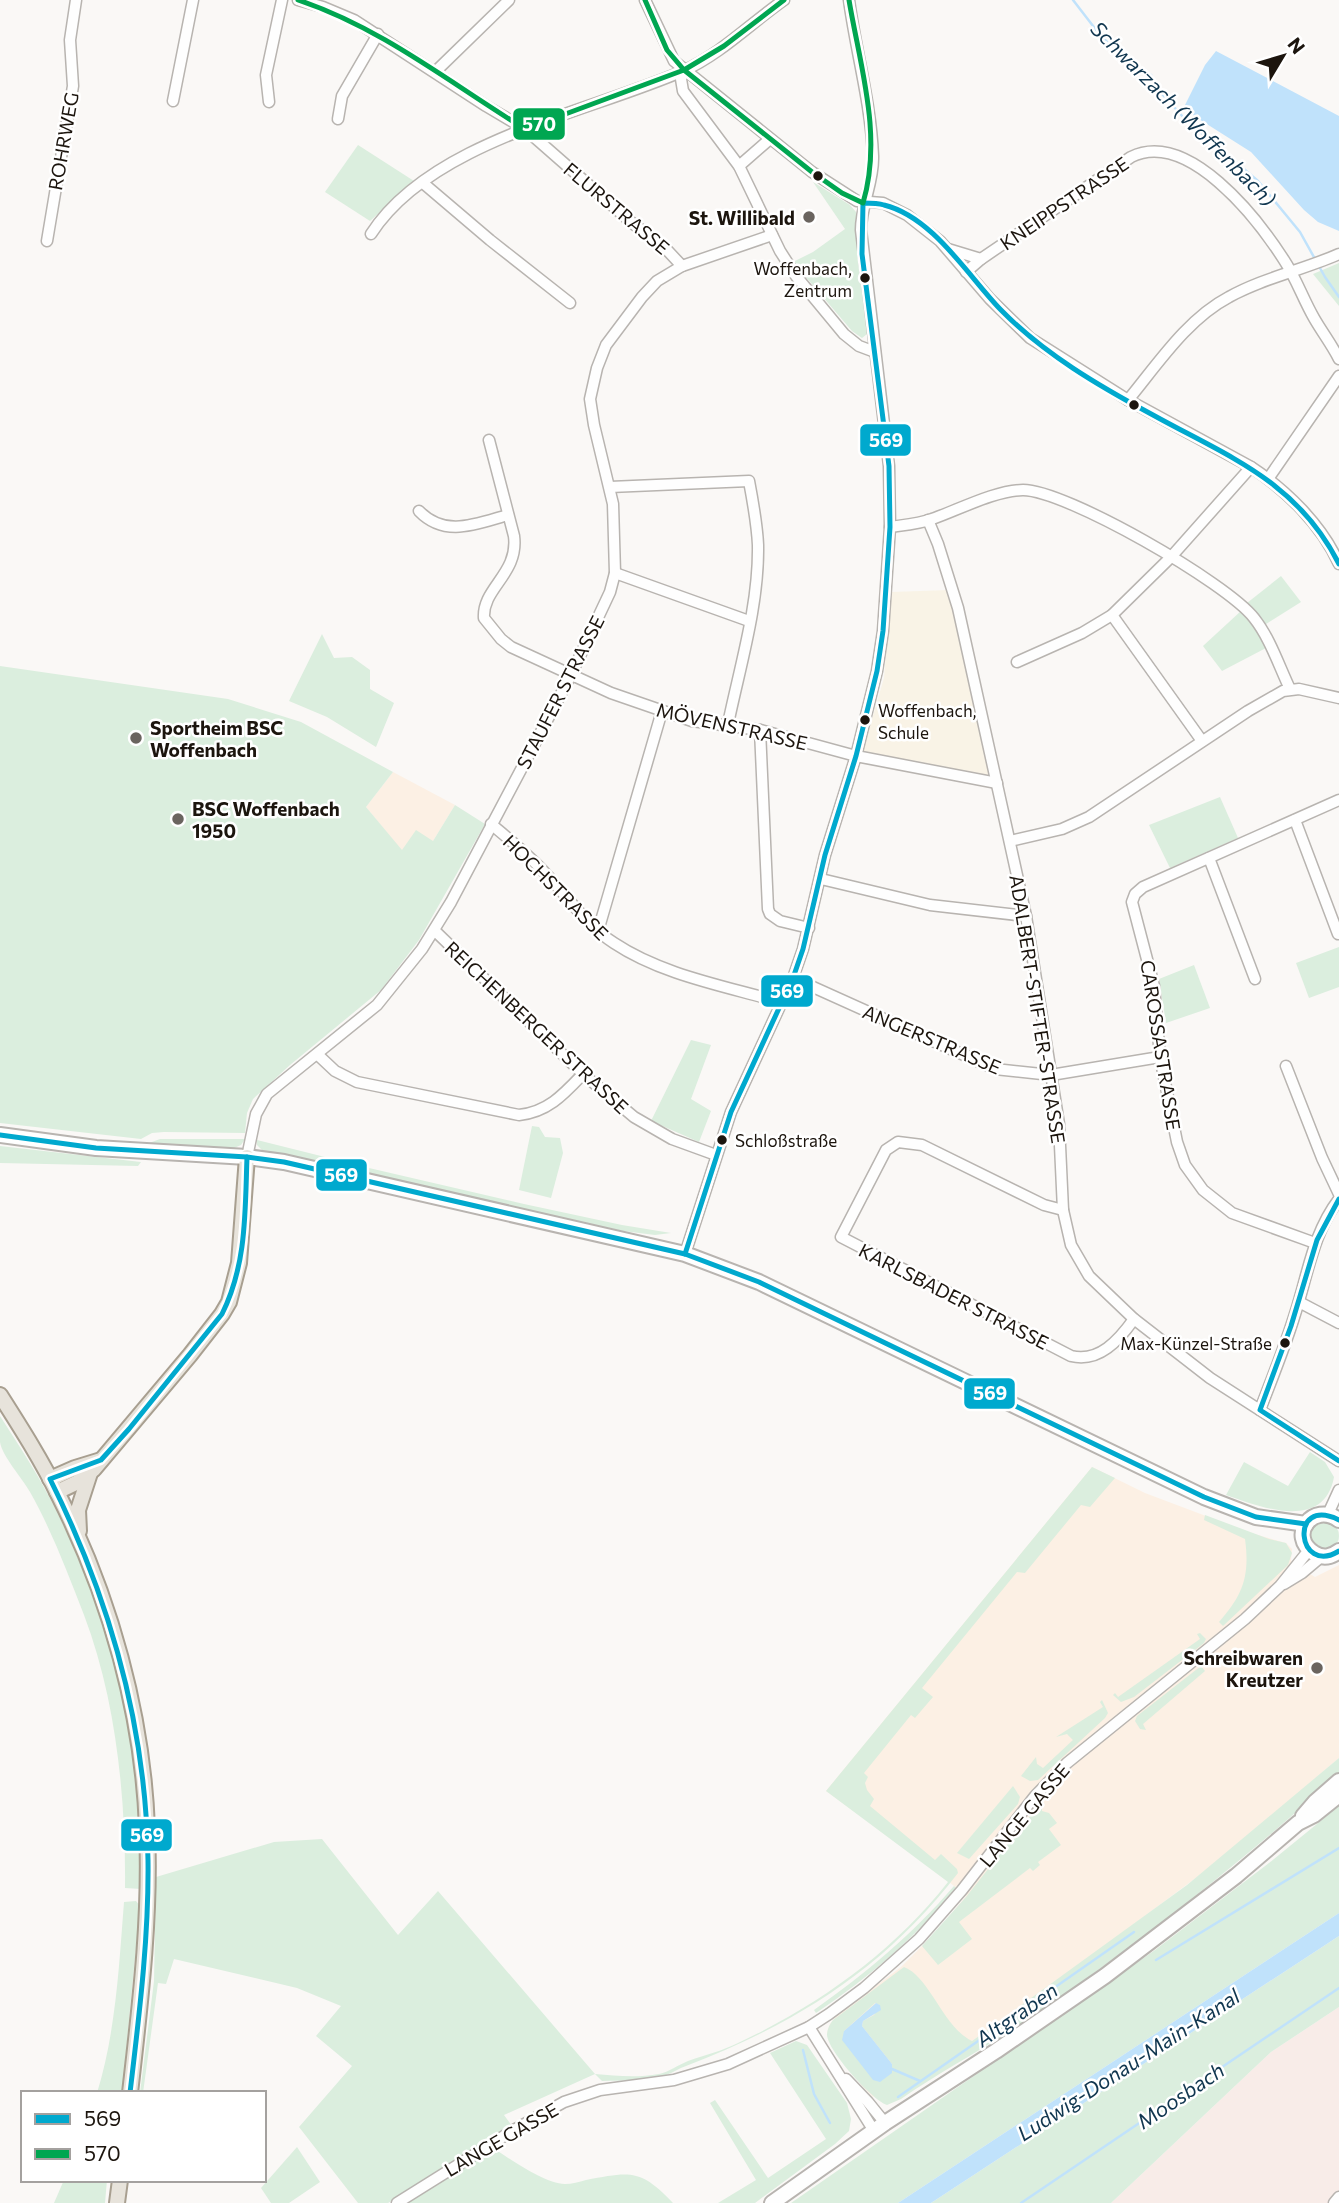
<svg xmlns="http://www.w3.org/2000/svg" width="1339" height="2203" font-family="Commissioner,sans-serif">
<style>
.built{fill:#fcf0e4}
.industrial{fill:#f8ece8}
.education{fill:#f9f3e6}
.green{fill:#dbeede;fill-rule:evenodd}
.water{fill:#c0e2fb}
.lines{fill:none;stroke-linecap:round;stroke-linejoin:round}
.stream{stroke:#c0e2fb;stroke-width:2.5}
.street-casing{stroke:#b8b4b0;stroke-width:13}
.secondary-casing{stroke:#b8b4b0;stroke-width:18}
.primary-casing{stroke:#a89f90;stroke-width:18}
.street{stroke:#fefefe;stroke-width:10}
.secondary{stroke:#fefefe;stroke-width:14}
.primary{stroke:#e7e3db;stroke-width:14}
.bus-1-casing{stroke:#fff;stroke-width:10}
.bus-2-casing{stroke:#fff;stroke-width:10}
.bus-1{stroke:#00a9ce;stroke-width:5}
.bus-2{stroke:#00a651;stroke-width:5}
.bus-dot{fill:#1c150e;stroke:#fff;stroke-width:2.5}
.poi-dot{fill:#6a645f;stroke:#fff;stroke-width:2.5}
.labels{text-anchor:middle;dominant-baseline:central;stroke-width:5;stroke-linejoin:round;paint-order:stroke}
.bus-label{font-size:17px;fill:#1c150e;stroke:#fff;text-anchor:end}
.street-label{font-size:19px;fill:#1c150e;stroke:#fff}
.poi-label{font-size:19px;font-weight:bold;fill:#1c150e;stroke:#fff;text-anchor:end}
.water-label{font-size:21px;font-style:italic;fill:#10364f;stroke:#fff}
.line-badge{stroke:#fff;stroke-width:2.5}
.badge-label{font-size:19px;text-anchor:middle;font-weight:bold;fill:#fff}
</style>
<rect width="100%" height="100%" fill="#faf8f6"/>
<g class="built">
<polygon points="393,772 455,805 433,841 402,851 366,807"/>
<polygon points="1092,1467 1145,1493 1251,1533 1286,1543 1292,1549 1291,1560 1293,1564 1315,1577 1339,1565 1339,1758 1221,1859 1094,1954 972,2041 873,2097 862,2086 830,2043 827,2033 830,2024 837,2015 901,1967 938,1930 966,1896 931,1867 826,1791"/>
</g>
<polygon class="industrial" points="1339,2007 1339,2203 1111,2203 1271,2052"/>
<polygon class="education" points="949,590 971,693 992,778 862,753 884,678 891,592"/>
<g class="green">
<polygon points="358,145 414,181 370,221 325,192"/>
<polygon points="813,182 850,205 856,212 866,323 867,334 862,338 852,331 793,262 813,252 845,229"/>
<polygon points="1339,263 1339,306 1313,274"/>
<polygon points="1281,576 1301,602 1266,624 1247,603"/>
<polygon points="1241,611 1255,627 1266,648 1222,671 1203,646"/>
<polygon points="322,634 334,658 352,657 370,670 370,689 394,703 376,747 327,717 289,701"/>
<polygon points="0,666 228,699 301,722 393,772 366,807 402,850 416,830 433,841 455,805 485,824 419,940 381,990 290,1065 253,1099 247,1113 245,1133 164,1132 152,1133 141,1139 0,1123"/>
<polygon points="1220,797 1238,838 1170,868 1149,825"/>
<polygon points="1339,947 1339,987 1309,998 1296,963"/>
<polygon points="1194,965 1210,1008 1166,1023 1159,979"/>
<polygon points="691,1040 711,1045 691,1099 711,1111 699,1142 651,1121"/>
<polygon points="532,1126 539,1127 545,1137 560,1138 563,1153 551,1198 519,1190"/>
<polygon points="160,1139 245,1139 241,1145 232,1149 141,1146"/>
<polygon points="257,1140 369,1168 524,1204 622,1225 671,1233 655,1235 623,1231 262,1150 257,1145"/>
<polygon points="0,1146 141,1162 138,1166 0,1163"/>
<path d="M0,1416C20,1447 41,1479 57,1512C114,1628 144,1760 141,1889L125,1888C126,1798 116,1699 84,1615C68,1574 52,1531 30,1492C23,1479 2,1456 0,1442C0,1434 0,1424 0,1416Z"/>
<path d="M1310,1452L1325,1462L1334,1477C1324,1532 1260,1507 1226,1495L1244,1462L1288,1486Z"/>
<path d="M1092,1467L1115,1478L1090,1507L1081,1505L1025,1573L1017,1572L922,1688L933,1697L915,1718L911,1715L864,1773L868,1777L865,1783L867,1790L874,1799L870,1806L935,1860L941,1854L957,1869L958,1873C885,1968 796,2024 686,2066C679,2068 673,2073 666,2075C648,2082 622,2080 602,2081L595,2074L504,2115L512,2126L388,2203H358L299,2127L352,2066L316,2036L341,2006L297,1988L174,1959L166,1984L158,1983L143,2093H140L154,1981L156,1877L274,1842L322,1839L398,1935L438,1891L595,2074C616,2076 638,2078 659,2074C669,2072 678,2065 688,2061C705,2055 722,2051 738,2043C819,2005 893,1952 948,1882L826,1791Z"/>
<path d="M1205,1515L1269,1539L1286,1543L1292,1553L1288,1565L1223,1626L1219,1622C1243,1595 1250,1576 1245,1539L1204,1520Z"/>
<circle cx="1325" cy="1536" r="14"/>
<polygon points="1200,1633 1206,1639 1204,1643 1134,1697 1121,1702 1113,1695 1115,1693 1118,1697 1200,1639 1197,1634"/>
<polygon points="1201,1666 1205,1671 1143,1724 1146,1730 1140,1729 1135,1721 1137,1716"/>
<polygon points="1102,1700 1108,1713 1105,1718 1038,1780 1030,1781 1021,1776 1036,1757 1037,1764 1043,1768 1073,1740 1067,1734 1056,1737 1103,1707 1100,1702"/>
<path d="M1339,1758V1774C1240,1864 1134,1947 1024,2022C984,2049 941,2071 901,2099L887,2105C871,2099 828,2051 827,2035C827,2029 830,2024 833,2020L904,1967C930,1977 943,2027 972,2041L1187,1885ZM875,2003L880,2005L874,2015L863,2021L862,2026L892,2064V2073L844,2031Z"/>
<polygon points="1013,1786 1020,1797 1018,1804 969,1859 957,1853"/>
<polygon points="1038,1806 1042,1806 1042,1811 1049,1813 1057,1823 1049,1829 1061,1845 1038,1862 1040,1865 1033,1871 1030,1868 959,1922 972,1939 938,1965 922,1946 966,1897"/>
<polygon points="1339,1806 1339,1913 898,2203 791,2203 1155,1950 1269,1863"/>
<path d="M954,1886L957,1889C915,1937 869,1978 816,2013L814,2010C866,1973 912,1935 954,1886Z"/>
<path d="M136,1901L140,1906L122,2093H97C116,2031 119,1966 124,1902Z"/>
<polygon points="1339,1936 1339,2007 1271,2052 1111,2203 931,2203"/>
<polygon points="796,2041 807,2045 847,2103 851,2119 849,2131 835,2144 755,2203 718,2203 756,2180 710,2103 715,2100 768,2178 826,2139 770,2053"/>
<polygon points="297,2147 320,2182 289,2203 271,2203 261,2188"/>
<path d="M493,2148C510,2159 545,2184 565,2184C572,2184 579,2182 586,2180C630,2172 640,2168 673,2203H408Z"/>
<polygon points="64,2180 107,2180 105,2203 54,2203"/>
</g>
<g class="water">
<polygon points="1216,51 1339,116 1339,231 1318,222 1304,210 1251,152 1183,109 1205,65"/>
<polygon points="1339,1913 1339,1936 931,2203 898,2203"/>
<polygon points="876,2003 880,2005 881,2010 863,2021 862,2026 892,2064 892,2073 880,2082 873,2080 842,2040 844,2031"/>
</g>
<g class="lines">
<g class="stream">
<polyline points="1073,0 1100,35 1122,57 1151,75 1163,95 1184,118 1258,181 1300,232 1325,277 1339,297"/>
<polyline points="1156,1960 1339,1848"/>
<polyline points="803,2050 814,2094 830,2123"/>
<polyline points="892,2069 920,2081"/>
<polyline points="898,2097 1134,1932"/>
<polyline points="1021,2203 1339,1988"/>
</g>
<g class="street-casing">
<g id="street">
<polyline points="298,0 323,7 354,20 486,106 525,129 631,222 667,250 682,266"/>
<path d="M645,0L674,61L812,172L857,201L883,203L907,215L940,241L990,299L1030,338L1128,400L1251,467C1286,490 1322,525 1339,564"/>
<polyline points="684,70 681,79 683,91 739,166 780,251 796,276 844,334 859,346 875,352"/>
<polyline points="435,72 509,0"/>
<polyline points="173,101 193,0"/>
<polyline points="269,102 266,75 282,0"/>
<polyline points="338,119 342,96 378,34"/>
<polyline points="739,166 770,139"/>
<polyline points="423,183 490,240 570,303"/>
<path d="M371,234C431,141 587,113 683,71C721,54 751,23 784,0"/>
<polyline points="47,241 73,86 70,40 76,0"/>
<polyline points="948,249 981,259"/>
<path d="M966,272L981,259L1131,157C1188,129 1257,218 1284,260C1296,278 1303,299 1314,318C1322,332 1332,345 1339,359"/>
<path d="M1128,400C1157,365 1187,319 1229,297C1263,278 1303,270 1339,254"/>
<path d="M489,440L514,536C519,574 482,588 484,618L501,639L511,647L611,693L692,721L760,730L856,756L997,783"/>
<polyline points="1268,479 1339,376"/>
<path d="M610,487L749,481C753,502 757,523 758,545C759,605 740,666 728,724"/>
<path d="M419,511C445,538 476,524 508,515"/>
<polyline points="928,520 938,544 958,608 1026,916 1059,1124 1063,1210 1071,1245 1089,1276 1134,1319 1210,1378 1339,1461"/>
<path d="M890,527C904,525 919,524 932,519C958,510 996,490 1023,490C1066,490 1227,583 1254,618C1270,638 1279,666 1290,689"/>
<polyline points="615,573 749,621"/>
<polyline points="1112,615 1202,741"/>
<polyline points="1017,662 1082,633 1112,615 1171,557 1251,467"/>
<polyline points="760,730 768,909 770,914 780,921 809,928"/>
<polyline points="1295,820 1338,934"/>
<path d="M491,824C510,840 530,856 547,875C569,898 586,925 614,943C662,975 725,986 780,1002"/>
<polyline points="1010,841 1062,829 1089,817 1248,711 1283,691 1299,689 1339,698"/>
<polyline points="1209,858 1255,979"/>
<polyline points="821,879 930,905 1026,916"/>
<polyline points="435,931 583,1074 634,1117 672,1139 716,1155"/>
<polyline points="598,931 662,711"/>
<polyline points="793,978 995,1069 1051,1075 1160,1057"/>
<path d="M318,1055L335,1071L357,1082L519,1115C548,1112 564,1094 583,1074"/>
<polyline points="1286,1066 1322,1158 1339,1194"/>
<polyline points="247,1157 256,1114 267,1094 377,1005 422,949 451,902 571,675 610,592 615,573 613,504 594,425 590,399 597,368 606,345 642,297 657,281 682,266 772,235"/>
<path d="M1063,1210L1044,1205L922,1145L898,1142L886,1150L841,1237L1071,1356C1099,1363 1119,1340 1134,1319"/>
<polyline points="1315,1243 1232,1213 1203,1190 1185,1165 1177,1142 1160,1057 1154,986 1132,902 1135,894 1143,887 1339,800"/>
<path d="M685,1254L731,1112L793,978L803,949L825,855L856,756L877,671L883,631L890,527L889,466L861,230C861,204 874,182 873,156C871,103 856,52 849,0"/>
<polyline points="1299,1302 1339,1323"/>
<path d="M1260,1410C1272,1378 1285,1347 1295,1314C1308,1274 1313,1233 1339,1199"/>
<polyline points="1328,1514 1339,1490"/>
<polyline points="1284,1584 1302,1573 1321,1557"/>
<polyline points="809,2027 874,2131"/>
<polyline points="846,2079 868,2102 885,2123"/>
<polyline points="397,2203 512,2131 564,2102 600,2090 674,2080 728,2064 809,2027 829,2014 864,1988 919,1939 962,1890 1035,1796 1067,1763 1245,1619 1280,1586 1309,1550"/>
<polyline points="1334,2203 1339,2197"/>
</g>
</g>
<g class="secondary-casing">
<g id="secondary">
<polyline points="0,1135 96,1148 247,1157 284,1162 685,1254 759,1282 1204,1497 1256,1517 1306,1524"/>
<path d="M1339,1520C1313,1501 1287,1536 1314,1553C1323,1559 1331,1557 1339,1551"/>
<polyline points="1303,1816 1315,1802 1339,1781"/>
<polyline points="772,2203 885,2123 996,2051 1105,1976 1236,1876 1298,1823 1314,1815 1339,1795"/>
</g>
</g>
<g class="primary-casing">
<g id="primary">
<path d="M0,1395C21,1428 42,1461 59,1496C110,1597 143,1715 147,1828C151,1917 140,2005 130,2093"/>
<polyline points="50,1479 75,1468 101,1460"/>
<polyline points="57,1492 78,1482 94,1469 190,1355 222,1314 229,1302 239,1263 247,1157"/>
<polyline points="79,1531 78,1510 90,1473"/>
<polyline points="117,2203 120,2180"/>
</g>
</g>
<use href="#street" class="street"/>
<use href="#secondary" class="secondary"/>
<use href="#primary" class="primary"/>
<g class="bus-1-casing">
<g id="bus-1">
<polyline points="0,1135 96,1148 247,1157 284,1162 685,1254 759,1282 1204,1497 1256,1517 1306,1524"/>
<polyline points="1339,1199 1317,1240 1291,1326 1260,1410 1339,1461"/>
<path d="M685,1254L731,1112L793,978L803,949L825,855L856,756L877,671L883,631L890,527L889,466L862,254L863,203C870,203 878,203 884,205C933,217 968,276 1001,310C1044,354 1099,386 1153,415C1229,457 1297,481 1339,564"/>
<path d="M1339,1520C1288,1495 1297,1577 1339,1551"/>
<path d="M130,2093C139,2016 149,1938 148,1860C146,1726 110,1599 50,1479L101,1460L129,1429L222,1314C247,1264 245,1211 247,1157"/>
</g>
</g>
<g class="bus-2-casing">
<g id="bus-2">
<path d="M298,0C382,28 450,83 525,129L684,70L724,46L784,0"/>
<path d="M645,0L667,50L684,70L812,172L842,193L863,203C883,136 860,66 849,0"/>
</g>
</g>
<use href="#bus-1" class="bus-1"/>
<use href="#bus-2" class="bus-2"/>
</g>
<g class="bus-dot">
<circle cx="818" cy="176" r="6"/>
<circle cx="865" cy="278" r="6"/>
<circle cx="1134" cy="405" r="6"/>
<circle cx="865" cy="720" r="6"/>
<circle cx="722" cy="1140" r="6"/>
<circle cx="1285" cy="1343" r="6"/>
</g>
<g class="poi-dot">
<circle cx="809" cy="217" r="7"/>
<circle cx="136" cy="738" r="7"/>
<circle cx="178" cy="819" r="7"/>
<circle cx="1317" cy="1668" r="7"/>
</g>
<g class="labels">
<g class="bus-label">
<text x="852" y="268">Woffenbach,<tspan x="852" dy="22">Zentrum</tspan></text>
<text x="878" y="710" text-anchor="start">Woffenbach,<tspan x="878" dy="22">Schule</tspan></text>
<text x="735" y="1140" text-anchor="start">Schloßstraße</text>
<text x="1272" y="1343">Max-Künzel-Straße</text>
</g>
<g class="street-label">
<text transform="translate(63 141) rotate(-80)">ROHRWEG</text>
<text transform="translate(1064 203) rotate(-34)">KNEIPPSTRASSE</text>
<text transform="translate(617 208) rotate(40)">FLURSTRASSE</text>
<text transform="translate(560 692) rotate(-63)">STAUFER STRASSE</text>
<text transform="translate(732 726) rotate(13)">MÖVENSTRASSE</text>
<text transform="translate(556 887) rotate(45)">HOCHSTRASSE</text>
<text transform="translate(1038 1009) rotate(81)">ADALBERT-STIFTER-STRASSE</text>
<text transform="translate(537 1027) rotate(43)">REICHENBERGER STRASSE</text>
<text transform="translate(932 1039) rotate(23)">ANGERSTRASSE</text>
<text transform="translate(1161 1045) rotate(81)">CAROSSASTRASSE</text>
<text transform="translate(954 1296) rotate(27)">KARLSBADER STRASSE</text>
<text transform="translate(1024 1815) rotate(-50)">LANGE GASSE</text>
<text transform="translate(501 2139) rotate(-30)">LANGE GASSE</text>
</g>
<g class="poi-label">
<text x="795" y="217">St. Willibald</text>
<text x="150" y="727" text-anchor="start">Sportheim BSC<tspan x="150" dy="22">Woffenbach</tspan></text>
<text x="192" y="808" text-anchor="start">BSC Woffenbach<tspan x="192" dy="22">1950</tspan></text>
<text x="1303" y="1657">Schreibwaren<tspan x="1303" dy="22">Kreutzer</tspan></text>
</g>
<g class="water-label">
<text transform="translate(1184 113) rotate(45)">Schwarzach (Woffenbach)</text>
<text transform="translate(1016 2014) rotate(-35)">Altgraben</text>
<text transform="translate(1128 2064) rotate(-33)">Ludwig-Donau-Main-Kanal</text>
<text transform="translate(1180 2095) rotate(-34)">Moosbach</text>
</g>
</g>
<g class="line-badge">
<rect x="512" y="107" width="54" height="34" rx="7" fill="#00a651"/>
<rect x="859" y="423" width="53" height="34" rx="7" fill="#00a9ce"/>
<rect x="760" y="974" width="54" height="34" rx="7" fill="#00a9ce"/>
<rect x="315" y="1158" width="53" height="34" rx="7" fill="#00a9ce"/>
<rect x="963" y="1377" width="53" height="33" rx="7" fill="#00a9ce"/>
<rect x="120" y="1818" width="53" height="34" rx="7" fill="#00a9ce"/>
</g>
<g class="badge-label">
<text x="539" y="131">570</text>
<text x="886" y="447">569</text>
<text x="787" y="998">569</text>
<text x="341" y="1182">569</text>
<text x="990" y="1400">569</text>
<text x="147" y="1842">569</text>
</g>
<rect x="21" y="2091" width="245" height="91" fill="#ffffff" stroke="#a4a19f" stroke-width="2"/>
<rect x="35" y="2114" width="35" height="10" fill="#00a9ce" stroke="#a4a19f" stroke-width="2"/>
<text x="84" y="2126" font-size="21" fill="#1c150e">569</text>
<rect x="35" y="2149" width="35" height="10" fill="#00a651" stroke="#a4a19f" stroke-width="2"/>
<text x="84" y="2161" font-size="21" fill="#1c150e">570</text>
<g transform="translate(1283 56) rotate(52)" stroke="#ffffff" stroke-width="5" paint-order="stroke">
<path d="M0-5L12 26L0 18L-12 26Z" fill="#1c150e"/>
<text y="-10" font-size="19" font-weight="bold" text-anchor="middle" fill="#1c150e">N</text>
</g>
</svg>
